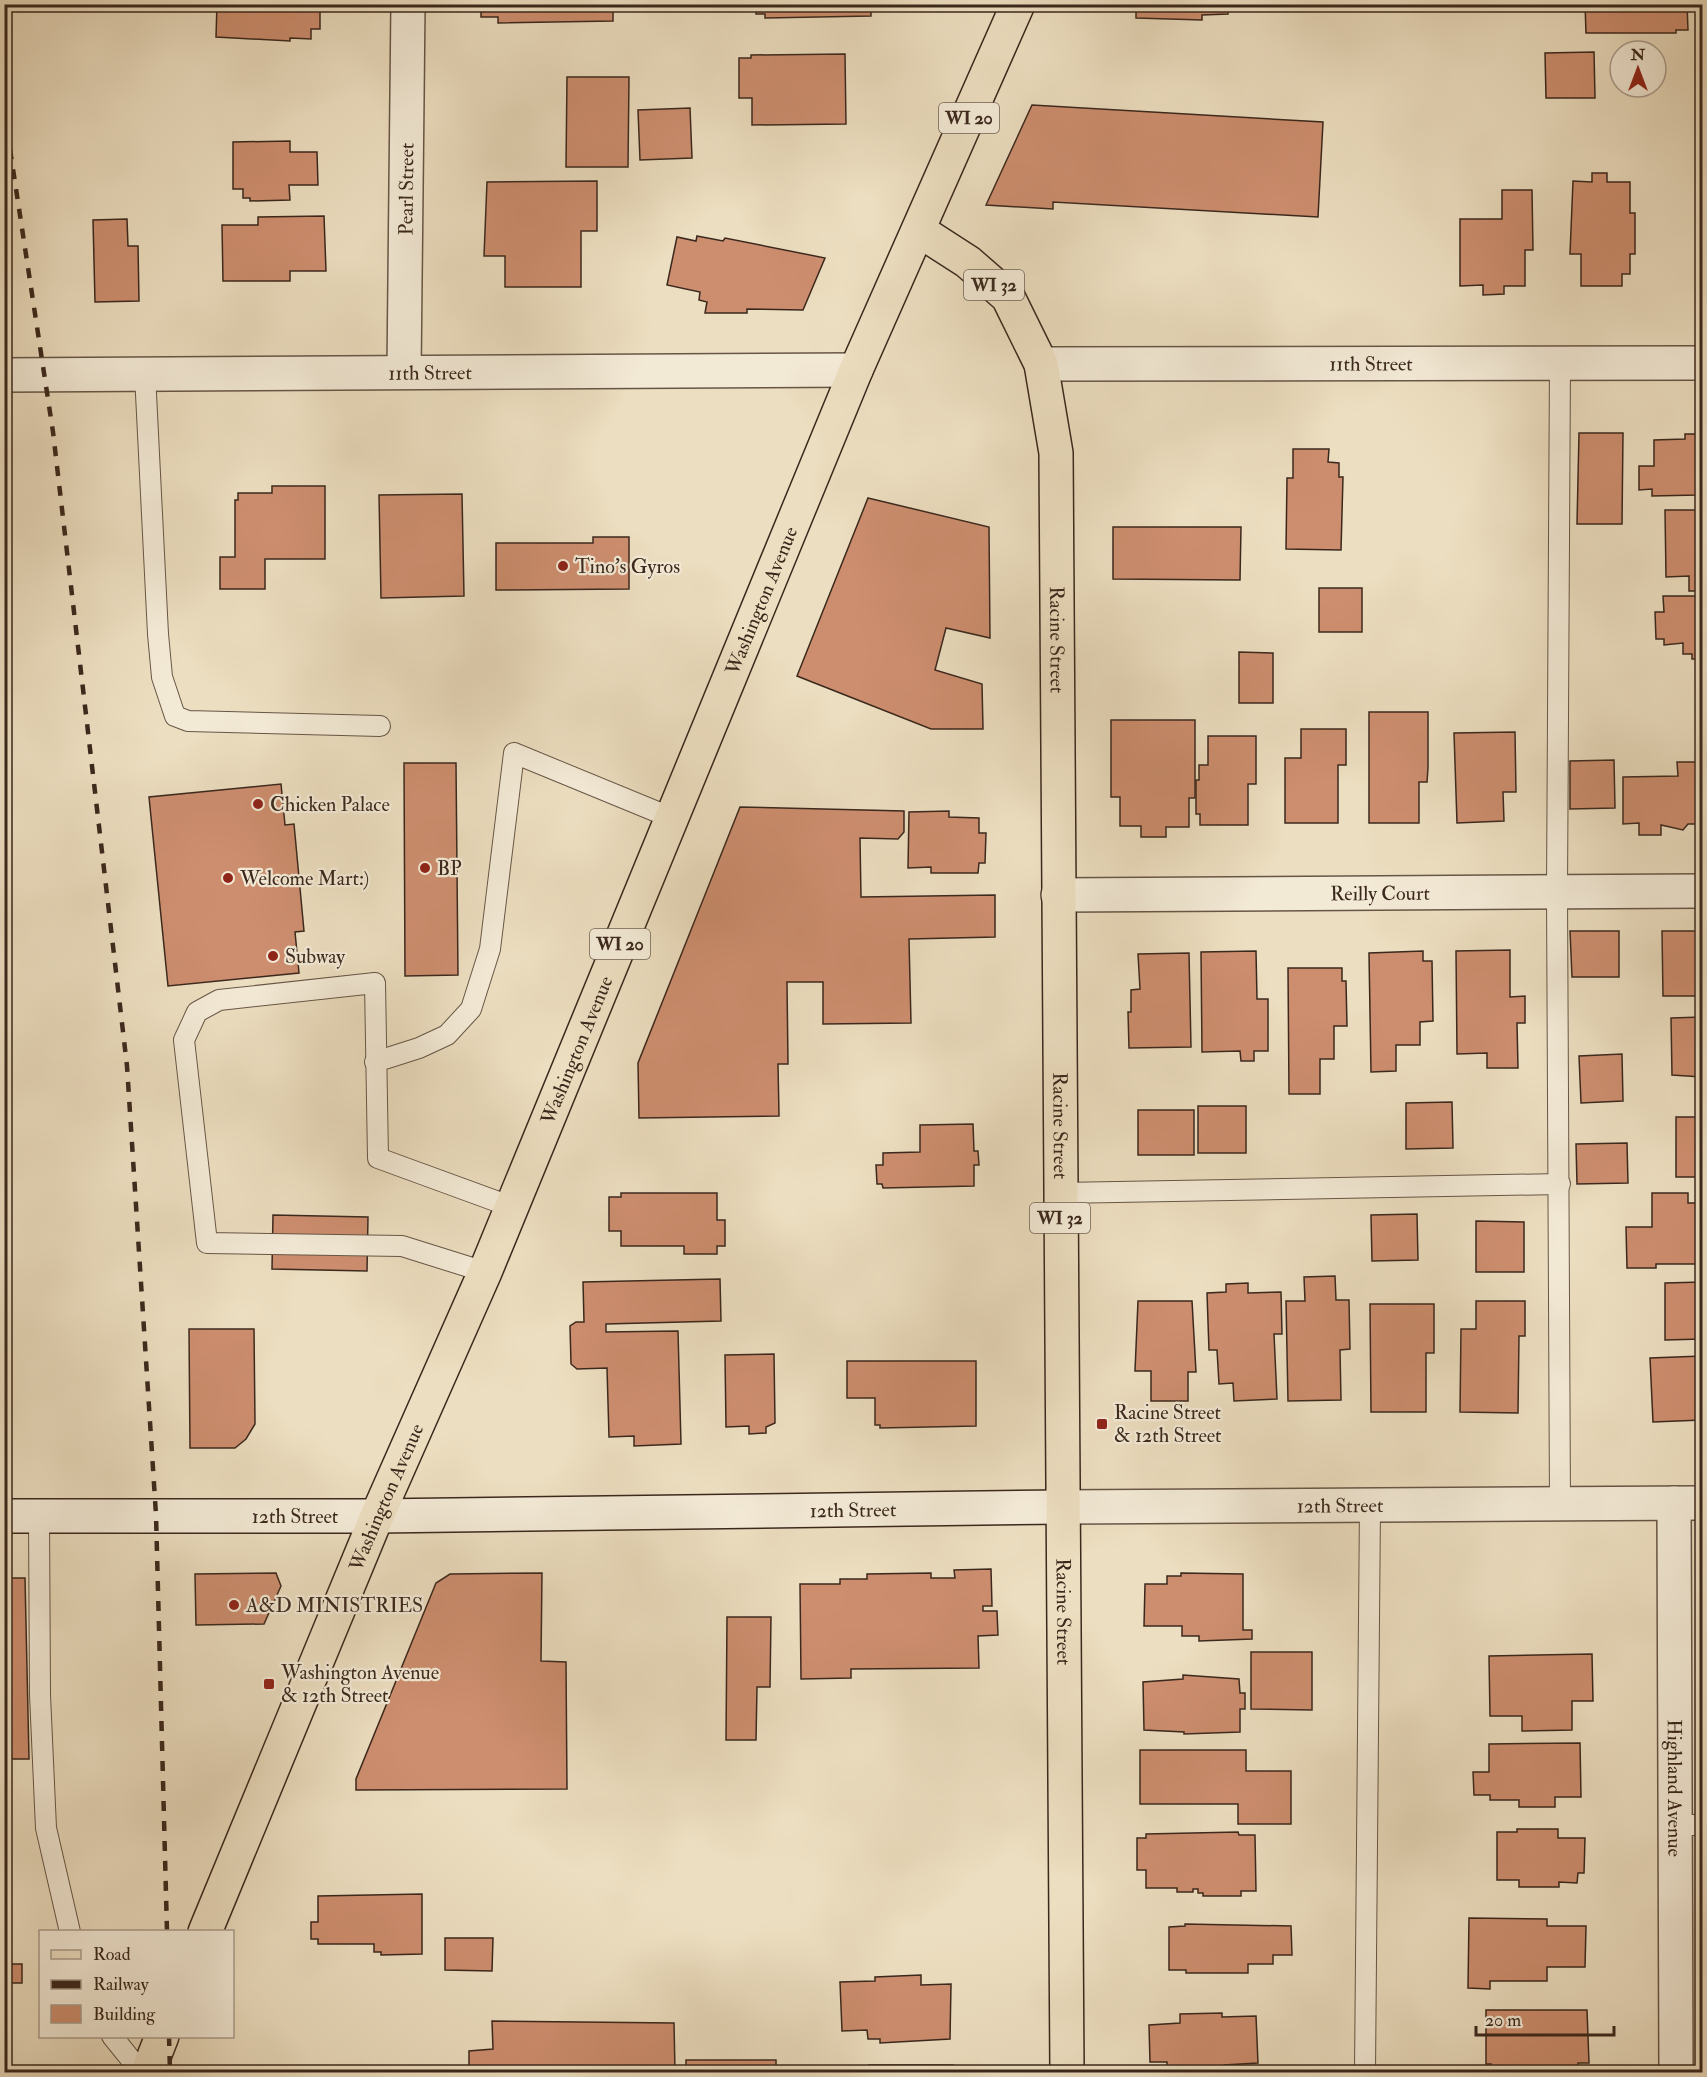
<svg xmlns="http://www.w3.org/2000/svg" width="1707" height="2077" font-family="'IM FELL Double Pica',serif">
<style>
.building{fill:#cd8e6f;stroke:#3b281d;stroke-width:1.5}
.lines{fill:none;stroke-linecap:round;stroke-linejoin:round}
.lane-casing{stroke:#675646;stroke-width:22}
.street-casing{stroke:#675646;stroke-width:36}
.secondary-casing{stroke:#3b281d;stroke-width:36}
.primary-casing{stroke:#3b281d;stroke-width:36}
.lane{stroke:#f3ead6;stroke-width:20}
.street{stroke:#f3ead6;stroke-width:33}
.secondary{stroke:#f3ead6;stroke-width:33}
.primary{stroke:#ecdec0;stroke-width:33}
.rail{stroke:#3b281d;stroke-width:4.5;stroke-dasharray:10 10;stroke-linecap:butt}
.poi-dot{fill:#8f2418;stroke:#f3ead6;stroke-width:2}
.labels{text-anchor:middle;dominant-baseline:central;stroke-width:4.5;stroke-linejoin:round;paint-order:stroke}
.shield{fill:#f3ead6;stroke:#726254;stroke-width:1.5}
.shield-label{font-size:18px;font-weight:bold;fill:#3b281d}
.street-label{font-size:20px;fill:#3b281d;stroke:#f3ead6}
.poi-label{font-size:20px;fill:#3b281d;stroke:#f3ead6;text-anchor:start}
</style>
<rect width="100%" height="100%" fill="#ecdec0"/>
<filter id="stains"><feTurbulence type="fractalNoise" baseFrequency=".00333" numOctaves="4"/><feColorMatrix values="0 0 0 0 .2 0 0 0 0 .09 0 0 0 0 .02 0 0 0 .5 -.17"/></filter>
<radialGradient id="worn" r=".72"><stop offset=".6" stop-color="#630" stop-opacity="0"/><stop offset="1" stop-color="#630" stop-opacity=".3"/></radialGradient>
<g class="building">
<polygon points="217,4 320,4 320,29 311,29 311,39 290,38 290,41 216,37"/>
<polygon points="481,4 638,4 638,10 613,10 613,21 498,23 498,17 481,17"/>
<polygon points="748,4 871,4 871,16 765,18 765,14 756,14 756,10 748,10"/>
<polygon points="1136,4 1228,4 1228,14 1202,15 1202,20 1136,18"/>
<polygon points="1585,4 1687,4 1688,30 1676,30 1676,33 1586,33"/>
<polygon points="1594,52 1595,98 1546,98 1545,53"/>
<polygon points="845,54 846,124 752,125 752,98 739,98 739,58 751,58 751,55"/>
<polygon points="567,77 629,77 628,167 566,167"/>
<polygon points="1032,105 1323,122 1318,217 1053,202 1053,209 986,205"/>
<polygon points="690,108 692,158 640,160 638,110"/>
<polygon points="290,141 290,152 317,152 318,185 289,185 290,200 250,201 250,198 243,198 243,189 233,189 233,142"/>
<polygon points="1592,173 1607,173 1607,182 1630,182 1630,213 1635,213 1635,254 1630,254 1630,274 1622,274 1622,286 1581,286 1581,254 1570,254 1573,181 1592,182"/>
<polygon points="597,181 597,231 581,231 581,287 505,287 505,256 484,256 487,182"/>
<polygon points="1502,190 1532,190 1533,250 1525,250 1525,286 1504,286 1504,294 1483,295 1483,285 1460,286 1460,219 1502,219"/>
<polygon points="324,216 326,271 290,271 290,281 223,281 222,225 258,225 258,217"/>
<polygon points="127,219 128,246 138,246 139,301 95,302 93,220"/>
<polygon points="697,236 723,241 725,238 825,258 803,310 747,309 747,313 705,313 707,302 699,300 700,292 667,285 677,237 696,241"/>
<polygon points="1579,433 1623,433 1622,524 1577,524"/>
<polygon points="1685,434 1702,434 1702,486 1698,486 1698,495 1652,496 1652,489 1639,490 1639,466 1654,466 1654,440 1685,439"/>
<polygon points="1293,449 1329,449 1328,462 1339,463 1339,477 1343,477 1341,550 1286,549 1287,478 1293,478"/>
<polygon points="272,486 325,486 325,559 265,559 265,589 220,589 220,557 235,557 235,500 238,500 238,493 272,493"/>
<polygon points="462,494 464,596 381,598 379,495"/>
<polygon points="868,498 989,527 990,638 946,628 935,670 982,684 983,729 931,729 797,676"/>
<polygon points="1665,510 1702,510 1702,591 1689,591 1689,576 1666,577"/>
<polygon points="1113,527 1241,527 1240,580 1113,579"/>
<polygon points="593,537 629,537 629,589 496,590 496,543 593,543"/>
<rect x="1319" y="588" width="43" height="44"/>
<polygon points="1663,596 1702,596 1702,659 1692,659 1692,654 1683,654 1683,643 1664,645 1664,639 1656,639 1655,612 1664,612"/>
<polygon points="1239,652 1273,653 1273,703 1239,703"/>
<polygon points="1369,712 1428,712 1428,768 1427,782 1419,782 1419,823 1369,823"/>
<polygon points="1111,720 1195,720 1195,798 1189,798 1189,827 1166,827 1166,837 1141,837 1141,826 1120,826 1120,797 1111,797"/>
<polygon points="1301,729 1346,729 1346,765 1338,765 1338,823 1285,823 1285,758 1301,758"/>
<polygon points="1515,732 1516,792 1503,792 1504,821 1457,823 1454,733"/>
<polygon points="1208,736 1256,736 1256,784 1248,784 1248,825 1200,825 1200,814 1196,814 1196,780 1199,780 1199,765 1208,765"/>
<polygon points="1614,760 1615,808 1570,809 1570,761"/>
<polygon points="1677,762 1702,762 1702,816 1698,816 1698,824 1688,824 1683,830 1661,825 1661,835 1639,835 1639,823 1623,824 1623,777 1678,776"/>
<polygon points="404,763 456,763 458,975 405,976"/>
<polygon points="281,784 285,825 294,824 304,931 295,932 299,973 168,986 149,797"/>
<polygon points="740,807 904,811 904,832 898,839 860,838 861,897 995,895 995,937 909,939 911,1023 823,1024 823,982 787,982 788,1064 778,1064 779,1116 639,1118 638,1063"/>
<polygon points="949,811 949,817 979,818 979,833 986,833 985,863 979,863 978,873 931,873 931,867 908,868 909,812"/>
<polygon points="1570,931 1619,931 1619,977 1572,977"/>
<polygon points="1662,931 1702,931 1702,996 1663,996"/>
<polygon points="1510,950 1510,997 1525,996 1525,1023 1517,1023 1518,1068 1487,1068 1487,1053 1457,1054 1456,951"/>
<polygon points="1256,951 1257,999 1268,999 1268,1051 1254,1051 1254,1061 1241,1061 1240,1051 1202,1052 1201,952"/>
<polygon points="1423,951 1423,961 1432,961 1433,1021 1420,1022 1420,1045 1396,1045 1396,1071 1371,1072 1369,953"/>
<polygon points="1189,953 1191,1047 1129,1048 1128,1012 1131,1012 1131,990 1140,989 1138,954"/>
<polygon points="1288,968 1342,968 1342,981 1346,981 1347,1026 1334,1026 1334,1059 1320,1059 1320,1094 1289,1094"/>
<polygon points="1702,1017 1702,1077 1672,1075 1671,1018"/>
<polygon points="1622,1054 1623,1101 1581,1103 1579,1056"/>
<polygon points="1452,1102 1453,1148 1406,1149 1406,1103"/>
<rect x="1198" y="1106" width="48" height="47"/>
<rect x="1138" y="1110" width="56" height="45"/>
<rect x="1676" y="1117" width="26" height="60"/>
<polygon points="973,1124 974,1151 978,1151 979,1165 974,1165 974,1186 883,1188 882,1184 877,1184 876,1165 883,1165 883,1153 920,1152 920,1125"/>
<polygon points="1627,1143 1628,1183 1577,1184 1576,1144"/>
<polygon points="621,1193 717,1193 717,1220 725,1220 725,1246 717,1246 717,1254 684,1254 684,1246 621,1246 621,1231 609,1231 609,1197 621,1197"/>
<polygon points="1652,1193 1688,1193 1688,1203 1702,1203 1702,1264 1656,1264 1656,1268 1627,1268 1626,1227 1652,1227"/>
<polygon points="1417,1214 1418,1260 1372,1261 1371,1215"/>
<polygon points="273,1215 368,1217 367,1271 272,1269"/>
<polygon points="1476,1221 1524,1222 1524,1272 1476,1272"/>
<polygon points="1335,1276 1336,1300 1349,1300 1350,1349 1340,1350 1341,1400 1288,1401 1286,1301 1305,1301 1304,1277"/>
<polygon points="720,1279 721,1321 606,1324 606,1332 678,1331 681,1444 634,1446 634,1436 609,1437 607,1368 577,1369 571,1364 570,1326 576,1322 584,1322 583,1282"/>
<polygon points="1702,1282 1702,1339 1665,1340 1665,1283"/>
<polygon points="1248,1283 1248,1293 1281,1292 1282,1334 1274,1334 1277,1399 1234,1401 1233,1383 1219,1384 1217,1350 1209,1350 1207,1293 1226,1292 1226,1284"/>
<polygon points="1138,1301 1192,1301 1196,1372 1188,1372 1188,1401 1151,1401 1151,1371 1135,1371"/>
<polygon points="1476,1301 1525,1301 1525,1336 1519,1336 1518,1413 1460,1412 1461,1329 1476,1329"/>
<polygon points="1370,1304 1434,1304 1434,1353 1426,1353 1426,1412 1371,1412"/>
<polygon points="189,1329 254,1329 255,1424 246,1439 235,1448 190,1448"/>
<polygon points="774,1354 775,1423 766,1427 766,1433 749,1434 749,1426 726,1427 725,1355"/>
<polygon points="1702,1356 1702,1420 1653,1422 1650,1358"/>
<polygon points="847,1361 976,1361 976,1426 880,1428 880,1425 875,1425 875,1398 847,1398"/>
<polygon points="991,1569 992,1606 983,1606 983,1611 997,1611 998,1635 978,1636 979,1668 851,1669 851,1678 801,1679 800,1584 840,1584 840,1579 867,1579 867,1574 931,1573 931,1578 955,1578 954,1570"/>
<polygon points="276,1573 281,1586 264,1624 196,1625 195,1574"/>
<polygon points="542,1573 541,1661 566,1662 567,1789 356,1790 356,1779 436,1583 450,1574"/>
<polygon points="1181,1573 1243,1574 1243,1630 1252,1630 1252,1639 1199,1641 1199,1636 1182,1636 1182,1626 1144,1626 1145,1584 1167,1584 1167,1576 1181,1576"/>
<polygon points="4,1578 25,1578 29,1759 4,1759"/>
<polygon points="727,1617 771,1617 770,1687 757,1687 756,1740 726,1740"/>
<polygon points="1251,1652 1312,1652 1312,1710 1251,1709"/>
<polygon points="1592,1654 1593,1701 1572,1701 1572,1730 1522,1731 1522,1716 1490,1716 1489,1656"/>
<polygon points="1183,1675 1239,1679 1240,1693 1245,1693 1245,1709 1240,1709 1240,1732 1184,1734 1184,1732 1144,1730 1143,1682 1183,1679"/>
<polygon points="1580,1743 1581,1797 1555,1797 1555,1807 1519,1807 1519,1800 1490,1800 1490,1795 1474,1795 1473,1772 1489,1772 1489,1744"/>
<polygon points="1140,1750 1246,1750 1246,1771 1291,1771 1291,1824 1238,1824 1238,1804 1140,1804"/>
<polygon points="1517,1829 1558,1829 1558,1838 1585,1838 1584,1873 1578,1873 1577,1883 1559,1882 1559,1887 1519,1887 1519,1880 1497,1880 1497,1832 1517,1832"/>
<polygon points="1238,1832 1239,1835 1255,1835 1256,1891 1241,1891 1241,1896 1203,1896 1203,1893 1198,1893 1198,1889 1193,1889 1193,1892 1177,1892 1177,1888 1146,1888 1146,1870 1137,1870 1137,1838 1146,1838 1146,1834"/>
<polygon points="4,1858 7,1964 22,1964 22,1983 6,1983 7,2072 4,2072"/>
<polygon points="422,1894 422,1954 381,1955 381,1952 374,1952 374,1944 318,1944 318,1939 311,1939 311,1922 318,1922 318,1896"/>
<polygon points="1469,1918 1547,1919 1547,1926 1586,1926 1585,1967 1547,1967 1547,1981 1490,1981 1490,1989 1468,1988"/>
<polygon points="1185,1924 1291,1926 1292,1955 1273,1955 1273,1964 1248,1964 1248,1973 1186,1973 1186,1970 1169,1970 1169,1927 1185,1926"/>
<polygon points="445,1938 493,1938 492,1971 445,1970"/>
<polygon points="921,1975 921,1985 951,1984 950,2039 880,2043 880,2039 868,2039 867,2030 842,2031 840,1982 875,1981 875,1977"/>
<polygon points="1486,2010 1587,2010 1589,2063 1578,2063 1577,2070 1560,2070 1560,2072 1519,2072 1519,2069 1491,2068 1491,2064 1486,2064"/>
<polygon points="1222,2013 1222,2017 1256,2016 1258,2063 1224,2065 1224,2072 1167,2072 1167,2062 1150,2062 1149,2025 1180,2023 1180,2014"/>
<polygon points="492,2021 674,2023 675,2072 469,2072 469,2051 493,2049"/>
<rect x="686" y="2060" width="90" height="12"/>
<rect x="869" y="2065" width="84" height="7"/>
</g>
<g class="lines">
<g class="lane-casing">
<g id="lane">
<polyline points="145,374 158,634 162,677 175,716 188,721 380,726"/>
<polyline points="375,1062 419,1048 447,1035 471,1009 490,949 514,753 672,818"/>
<polyline points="1060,1193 1560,1184"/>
<polyline points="485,1272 402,1246 207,1243 184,1040 197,1012 219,1000 375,983 378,1158 512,1207"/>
<polyline points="1560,1504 1557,892 1560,363"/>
<polyline points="39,1516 40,1695 46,1828 70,1932"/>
<polyline points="1674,1825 1702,1825"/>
<polyline points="112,2036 141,2072"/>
<polyline points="1365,2072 1370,1505"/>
</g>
</g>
<g class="street-casing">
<g id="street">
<path id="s1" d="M1041,364L1702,363"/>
<path id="s2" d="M404,372L408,4"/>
<path id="s3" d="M4,375L856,370"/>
<path id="s4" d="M1058,895L1702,891"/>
<path id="s5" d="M1674,1503L1676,2072"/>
<path id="s6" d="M1062,1507L1702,1503"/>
</g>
</g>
<g class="secondary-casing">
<g id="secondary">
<path id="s7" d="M4,1516H377L1062,1507"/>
</g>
</g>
<g class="primary-casing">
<g id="primary">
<path id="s8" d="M920,231L968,262L1008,297L1041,364L1056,453L1067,2072"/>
<path id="s9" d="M205,1932L377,1516L485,1272L856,370L1018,4"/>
<polyline points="148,2072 162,2036"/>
</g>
</g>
<use href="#lane" class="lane"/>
<use href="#street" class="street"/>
<use href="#secondary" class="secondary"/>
<use href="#primary" class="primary"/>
<g class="rail">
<polyline points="4,110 53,432 127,1066 156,1515 167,1932"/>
<polyline points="169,2036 170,2072"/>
</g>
</g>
<g class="poi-dot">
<circle cx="563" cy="566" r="6"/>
<circle cx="258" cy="804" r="6"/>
<circle cx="425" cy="868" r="6"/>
<circle cx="228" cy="878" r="6"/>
<circle cx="273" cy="956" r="6"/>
<rect x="1096" y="1418" width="12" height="12" rx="3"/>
<circle cx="234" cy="1605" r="6"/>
<rect x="263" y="1678" width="12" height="12" rx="3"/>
</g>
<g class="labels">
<g class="shield">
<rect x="939" y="103" width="60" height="30" rx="4.5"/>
<rect x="964" y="270" width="60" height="30" rx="4.5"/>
<rect x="590" y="929" width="60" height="30" rx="4.5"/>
<rect x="1030" y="1203" width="60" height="30" rx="4.5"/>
</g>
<g class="shield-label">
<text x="969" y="118">WI 20</text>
<text x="994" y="285">WI 32</text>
<text x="620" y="944">WI 20</text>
<text x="1060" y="1218">WI 32</text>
</g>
<g class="street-label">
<text stroke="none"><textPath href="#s2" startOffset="183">Pearl Street</textPath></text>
<text stroke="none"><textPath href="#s1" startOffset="330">11th Street</textPath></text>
<text stroke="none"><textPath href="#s3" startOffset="426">11th Street</textPath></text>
<text stroke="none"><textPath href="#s9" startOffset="1443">Washington Avenue</textPath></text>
<text stroke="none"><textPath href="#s8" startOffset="462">Racine Street</textPath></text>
<text stroke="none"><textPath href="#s4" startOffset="322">Reilly Court</textPath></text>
<text stroke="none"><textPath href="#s9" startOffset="957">Washington Avenue</textPath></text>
<text stroke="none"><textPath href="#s8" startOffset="948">Racine Street</textPath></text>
<text stroke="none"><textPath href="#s9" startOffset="471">Washington Avenue</textPath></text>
<text stroke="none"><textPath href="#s6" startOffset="278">12th Street</textPath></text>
<text stroke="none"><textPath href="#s7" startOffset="849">12th Street</textPath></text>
<text stroke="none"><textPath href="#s7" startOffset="291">12th Street</textPath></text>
<text stroke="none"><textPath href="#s8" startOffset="1434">Racine Street</textPath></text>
<text stroke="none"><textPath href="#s5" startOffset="285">Highland Avenue</textPath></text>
</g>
<g class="poi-label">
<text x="575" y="566">Tino's Gyros</text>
<text x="270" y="804">Chicken Palace</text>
<text x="437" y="868">BP</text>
<text x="240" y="878">Welcome Mart:)</text>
<text x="285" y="956">Subway</text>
<text x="1114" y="1412">Racine Street<tspan x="1114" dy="23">&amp; 12th Street</tspan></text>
<text x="246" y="1605">A&amp;D MINISTRIES</text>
<text x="281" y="1672">Washington Avenue<tspan x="281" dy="23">&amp; 12th Street</tspan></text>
</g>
</g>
<rect width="1707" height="2077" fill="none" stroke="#ecdec0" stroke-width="24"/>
<rect x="6" y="6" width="1695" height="2065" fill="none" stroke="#3b281d" stroke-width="3"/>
<rect x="12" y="12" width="1683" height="2053" fill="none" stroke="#3b281d" stroke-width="1.5"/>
<rect x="39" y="1930" width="195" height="108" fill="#f3ead6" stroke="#a99c8c" stroke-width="1.5"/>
<rect x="51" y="1950" width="30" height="9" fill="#ecdec0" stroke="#a99c8c" stroke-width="1.5"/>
<text x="93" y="1960" font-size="18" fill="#3b281d">Road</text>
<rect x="51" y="1980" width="30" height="9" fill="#3b281d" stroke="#a99c8c" stroke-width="1.5"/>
<text x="93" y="1990" font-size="18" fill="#3b281d">Railway</text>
<rect x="51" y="2005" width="30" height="18" fill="#cd8e6f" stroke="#a99c8c" stroke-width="1.5"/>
<text x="93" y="2020" font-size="18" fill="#3b281d">Building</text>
<g transform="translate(1638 69)"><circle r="28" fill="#f3ead6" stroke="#a99c8c" stroke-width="1.5"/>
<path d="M0-4.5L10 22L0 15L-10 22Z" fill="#8f2418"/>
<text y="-9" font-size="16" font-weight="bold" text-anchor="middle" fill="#3b281d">N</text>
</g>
<path d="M1476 2026v9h138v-9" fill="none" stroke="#3b281d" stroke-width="3"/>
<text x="1485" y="2026" font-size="18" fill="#3b281d" stroke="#f3ead6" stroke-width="4.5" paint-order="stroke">20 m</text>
<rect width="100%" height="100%" filter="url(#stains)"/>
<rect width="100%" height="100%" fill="url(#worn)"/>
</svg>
